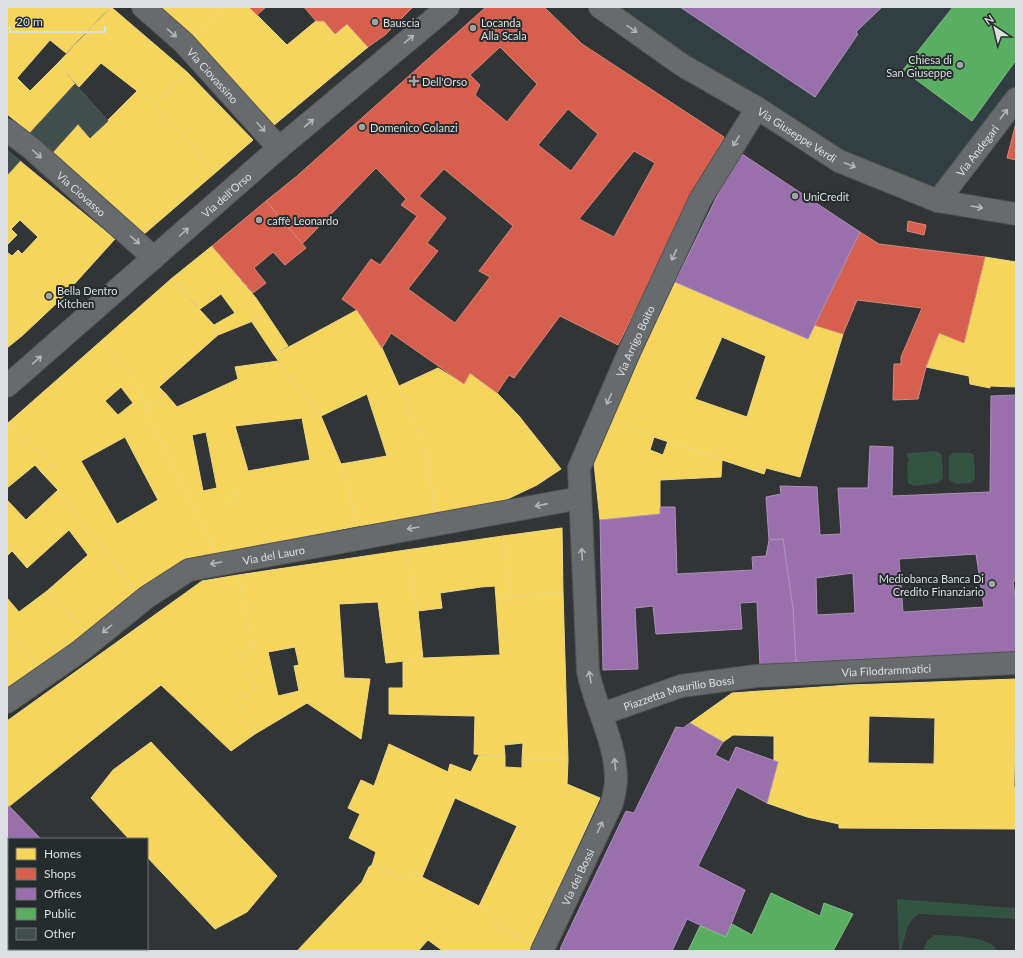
<svg xmlns="http://www.w3.org/2000/svg" width="1023" height="958" font-family="Lato,sans-serif">
<style>
.built{fill:#323f42}
.green{fill:#335443}
.homes{fill:#f6d55c;stroke:#eed884;fill-rule:evenodd}
.shops{fill:#d6604d;stroke:#d88679;fill-rule:evenodd}
.offices{fill:#9970ab;stroke:#ad91bb;fill-rule:evenodd}
.public{fill:#5aae61;stroke:#81bd87}
.building{fill:#404f4e;stroke:#575a5a}
.lines{fill:none;stroke-linecap:round;stroke-linejoin:round}
.minor-casing{stroke:#515354;stroke-width:24}
.minor{stroke:#686b6c;stroke-width:22}
.oneway{stroke:#b3b6b7}
.poi-dot{fill:#a0a4a4;stroke:#262c2e;stroke-width:1.5}
.labels{text-anchor:middle;dominant-baseline:central;stroke-width:4;stroke-linejoin:round;paint-order:stroke}
.poi-label{font-size:11px;fill:#dbdfe0;stroke:#262c2e;text-anchor:start}
.street-label{font-size:11px;fill:#dbdfe0;stroke:#262c2e}
</style>
<rect width="100%" height="100%" fill="#323536"/>
<polygon class="built" points="603,7 1016,7 1016,89 933,197 839,158"/>
<g class="green">
<polygon points="936,451 942,455 943,478 938,483 914,486 908,483 907,464 909,460 907,455 908,453"/>
<polygon points="953,453 970,453 974,455 975,478 971,483 956,484 949,480 949,456"/>
<path d="M897,899L1016,908V919L919,914C905,923 906,937 901,951L899,950Z"/>
<path d="M934,935C950,936 991,935 997,951H923L927,941Z"/>
</g>
<g class="homes">
<polygon points="7,7 44,7 7,47"/>
<polygon points="44,7 110,7 66,53 50,40 17,78 30,91 58,63 75,84 30,133 7,114 7,47"/>
<polygon points="111,7 187,72 154,104 101,63 79,87 58,63"/>
<polygon points="159,7 223,7 192,38"/>
<polygon points="223,7 249,7 287,45 316,21 324,21 335,34 347,24 368,47 273,126 192,38"/>
<polygon points="187,72 253,140 215,173 154,104"/>
<polygon points="137,91 154,104 215,173 143,235 52,153 78,124 90,138"/>
<polygon points="20,161 115,239 59,301 23,335 7,321 7,252 12,256 18,250 22,254 38,237 20,220 11,229 17,235 7,245 7,175"/>
<polygon points="212,246 256,298 247,304 258,319 218,335 214,325 235,313 221,294 200,309 171,279"/>
<polygon points="985,257 1016,262 1016,387 990,386 990,388 970,384 969,376 926,367 939,333 964,343"/>
<polygon points="171,279 214,325 218,335 159,387 166,394 145,408 129,371 101,341"/>
<path d="M675,282L808,339L814,325L843,334L800,477L766,468L764,474L654,437L612,418ZM722,337L766,356L747,417L695,399Z"/>
<polygon points="256,298 288,346 274,355 252,322 258,319 247,304"/>
<polygon points="357,310 382,348 399,386 426,451 436,516 358,526 341,464 387,456 367,394 321,416 274,355"/>
<polygon points="7,321 23,335 7,348"/>
<path d="M101,341L129,371L216,554L170,569L137,593L58,490L42,473L51,465L8,423ZM121,387L133,403L118,415L105,401ZM125,437L158,500L117,524L81,461Z"/>
<path d="M278,361L321,416L341,464L358,526L216,554L145,408L166,394L177,407L238,379L235,367ZM302,418L310,460L248,471L235,426ZM206,432L217,488L203,491L192,435ZM233,491L239,493L240,499L235,503L229,501L228,495Z"/>
<polygon points="438,368 464,384 470,373 497,393 519,416 561,469 537,485 501,502 436,516 426,451 399,386"/>
<polygon points="612,418 654,437 650,450 663,455 668,441 722,460 721,477 660,480 660,514 600,520 594,463"/>
<polygon points="8,423 51,465 42,473 35,465 7,488"/>
<polygon points="58,490 137,593 86,634 47,591 88,555 69,530 27,568 7,545 7,500 26,520"/>
<polygon points="233,491 239,493 240,499 235,503 229,501 228,495"/>
<polygon points="562,528 563,592 512,597 503,536"/>
<polygon points="503,536 512,597 496,599 495,586 481,587 440,593 442,608 418,611 406,550"/>
<polygon points="7,545 12,551 7,556"/>
<path d="M406,550L418,611L423,659L386,663L378,602L339,604L344,678L370,679L361,739L307,703L255,734L237,700L257,687L237,654L253,648L238,575ZM295,647L299,665L294,666L299,691L278,696L268,652Z"/>
<polygon points="238,575 253,648 237,654 257,687 237,700 255,734 231,751 161,685 7,808 7,721 202,581"/>
<polygon points="47,591 86,634 40,669 7,629 7,598 19,612"/>
<polygon points="563,592 568,760 522,760 523,743 504,745 505,756 474,754 475,716 389,714 389,688 403,688 403,662 423,658 500,655 496,599"/>
<polygon points="7,629 40,669 7,694"/>
<path d="M1016,679L1014,787H1016V829L839,828V824L807,817L767,803L778,762L774,760V736L733,735L723,742L690,723L732,693L850,685ZM869,716L935,718L934,764L868,763Z"/>
<polygon points="151,742 277,876 247,912 215,929 147,857 147,839 129,839 91,798 113,770"/>
<polygon points="389,744 448,772 450,764 471,772 479,755 505,756 505,767 522,768 522,760 568,760 567,784 600,798 532,946 494,922 497,915 479,906 517,826 455,798 422,877 412,872 408,881 372,865 376,852 349,838 360,814 348,808 361,780 374,786"/>
<polygon points="372,865 408,881 412,872 497,915 494,922 532,946 530,951 443,951 428,940 418,951 297,951 362,882 369,867"/>
</g>
<g class="shops">
<polygon points="249,7 266,7 257,15"/>
<polygon points="304,7 413,7 385,35 368,47 347,24 335,34 324,21 316,21"/>
<path d="M486,7H544L582,44L724,137L618,345L560,316L514,378L509,375L497,393L470,373L464,384L391,333L382,348L357,310L342,299L371,259L380,265L417,216L401,205L406,199L376,168L302,244L266,201L297,176ZM500,47L537,84L507,122L475,95L480,85L470,75ZM568,109L598,134L571,171L538,145ZM634,151L655,163L614,237L579,219ZM444,169L513,226L479,271L490,277L455,323L408,289L438,251L427,243L446,218L419,196Z"/>
<polygon points="1016,123 1016,160 1007,158"/>
<polygon points="266,201 306,248 285,265 273,252 254,268 266,283 253,293 212,246"/>
<polygon points="908,221 926,225 924,235 907,231"/>
<polygon points="860,232 879,244 985,257 964,343 939,333 926,367 918,399 893,400 894,364 901,364 901,357 922,308 857,300 843,334 814,325"/>
</g>
<g class="offices">
<polygon points="680,7 882,7 856,32 858,34 815,97"/>
<polygon points="742,154 860,232 808,339 675,282 723,184"/>
<path d="M1016,395V581H1013L1016,605V652L796,662L793,609L783,539L769,540L766,497L781,494L780,486L817,487L820,535L841,534L838,488H868L870,446L893,447L892,496L990,492L991,396ZM976,554L984,607L903,612L899,559ZM853,573L855,613L817,615L816,578Z"/>
<polygon points="660,507 675,507 677,574 753,570 752,557 766,556 769,540 783,539 793,609 796,662 760,666 757,602 740,603 742,629 656,634 653,606 635,608 638,669 603,670 600,520 660,514"/>
<polygon points="690,723 723,742 715,755 729,762 736,747 778,762 767,803 737,787 698,866 745,890 726,937 687,919 672,951 564,951 560,949 626,811 634,813 676,727 683,728"/>
<polygon points="9,806 41,839 9,839 9,904 7,902 7,808"/>
<polygon points="120,949 143,949 145,951 117,951"/>
</g>
<g class="public">
<polygon points="953,7 1016,7 1016,60 972,121 903,70"/>
<polygon points="771,893 820,916 824,903 853,914 833,951 688,951 700,926 726,937 732,924 752,935"/>
</g>
<g class="building">
<polygon points="75,84 108,121 90,138 78,124 52,153 30,133"/>
<polygon points="7,150 20,161 7,175"/>
</g>
<g class="lines">
<g class="minor-casing">
<g id="minor">
<path id="s1" d="M143,7L184,43L279,148"/>
<path id="s2" d="M600,7L682,65L757,108L839,161L938,201L1016,214"/>
<path id="s3" d="M7,130L32,149L154,258"/>
<path id="s4" d="M938,201L1016,99"/>
<path id="s5" d="M7,386L279,148L448,7"/>
<path id="s6" d="M7,702L79,652L147,597L189,570L580,498"/>
<path id="s7" d="M602,714L681,686L756,676L1016,663"/>
<path id="s8" d="M542,951L612,803C614,795 616,787 616,779C616,741 595,708 588,671L579,468L630,350L700,200L757,108"/>
</g>
</g>
<use href="#minor" class="minor"/>
</g>
<defs><path id="oneway-shaft" d="M-6 0H5M1.5-3L5.5 0L1.5 3" fill="none" stroke-width="1.6" stroke-linecap="round" stroke-linejoin="round"/></defs>
<g class="oneway">
<use href="#oneway-shaft" transform="translate(632 29) rotate(35)"/>
<use href="#oneway-shaft" transform="translate(172 33) rotate(41)"/>
<use href="#oneway-shaft" transform="translate(409 39) rotate(-40)"/>
<use href="#oneway-shaft" transform="translate(1004 114) rotate(-53)"/>
<use href="#oneway-shaft" transform="translate(309 123) rotate(-40)"/>
<use href="#oneway-shaft" transform="translate(261 127) rotate(48)"/>
<use href="#oneway-shaft" transform="translate(736 141) rotate(122)"/>
<use href="#oneway-shaft" transform="translate(37 154) rotate(42)"/>
<use href="#oneway-shaft" transform="translate(850 165) rotate(22)"/>
<use href="#oneway-shaft" transform="translate(977 207) rotate(10)"/>
<use href="#oneway-shaft" transform="translate(184 232) rotate(-42)"/>
<use href="#oneway-shaft" transform="translate(135 240) rotate(40)"/>
<use href="#oneway-shaft" transform="translate(674 255) rotate(115)"/>
<use href="#oneway-shaft" transform="translate(37 360) rotate(-41)"/>
<use href="#oneway-shaft" transform="translate(609 399) rotate(114)"/>
<use href="#oneway-shaft" transform="translate(541 505) rotate(169)"/>
<use href="#oneway-shaft" transform="translate(413 528) rotate(170)"/>
<use href="#oneway-shaft" transform="translate(582 554) rotate(-93)"/>
<use href="#oneway-shaft" transform="translate(216 563) rotate(170)"/>
<use href="#oneway-shaft" transform="translate(107 629) rotate(141)"/>
<use href="#oneway-shaft" transform="translate(590 677) rotate(-100)"/>
<use href="#oneway-shaft" transform="translate(615 764) rotate(-96)"/>
<use href="#oneway-shaft" transform="translate(600 827) rotate(-65)"/>
</g>
<g class="poi-dot">
<circle cx="375" cy="22" r="4"/>
<circle cx="473" cy="28" r="4"/>
<circle cx="960" cy="65" r="4"/>
<path d="M412 75h4v4h4v4h-4v4h-4v-4h-4v-4h4z"/>
<circle cx="362" cy="127" r="4"/>
<circle cx="795" cy="196" r="4"/>
<circle cx="259" cy="220" r="4"/>
<circle cx="49" cy="296" r="4"/>
<circle cx="992" cy="584" r="4"/>
</g>
<g class="labels">
<g class="poi-label">
<text x="383" y="22">Bauscia</text>
<text x="481" y="22">Locanda<tspan x="481" dy="13">Alla Scala</tspan></text>
<text x="952" y="59" text-anchor="end">Chiesa di<tspan x="952" dy="13">San Giuseppe</tspan></text>
<text x="422" y="81">Dell'Orso</text>
<text x="370" y="127">Domenico Colanzi</text>
<text x="803" y="196">UniCredit</text>
<text x="267" y="220">caffè Leonardo</text>
<text x="57" y="290">Bella Dentro<tspan x="57" dy="13">Kitchen</tspan></text>
<text x="984" y="578" text-anchor="end">Mediobanca Banca Di<tspan x="984" dy="13">Credito Finanziario</tspan></text>
</g>
<g class="street-label">
<text stroke="none"><textPath href="#s1" startOffset="98">Via Ciovassino</textPath></text>
<text stroke="none"><textPath href="#s2" startOffset="235">Via Giuseppe Verdi</textPath></text>
<text stroke="none"><textPath href="#s4" startOffset="64">Via Andegari</textPath></text>
<text stroke="none"><textPath href="#s3" startOffset="98">Via Ciovasso</textPath></text>
<text stroke="none"><textPath href="#s5" startOffset="291">Via dell'Orso</textPath></text>
<text stroke="none"><textPath href="#s8" startOffset="642">Via Arrigo Boito</textPath></text>
<text stroke="none"><textPath href="#s6" startOffset="311">Via del Lauro</textPath></text>
<text stroke="none"><textPath href="#s7" startOffset="290">Via Filodrammatici</textPath></text>
<text stroke="none"><textPath href="#s7" startOffset="80">Piazzetta Maurilio Bossi</textPath></text>
<text stroke="none"><textPath href="#s8" startOffset="82">Via dei Bossi</textPath></text>
</g>
</g>
<rect width="1023" height="958" fill="none" stroke="#dbdfe0" stroke-width="16"/>
<rect x="8" y="838" width="140" height="112" fill="#262c2e" stroke="#6e7475"/>
<rect x="16" y="848" width="20" height="12" fill="#f6d55c" stroke="#6e7475"/>
<text x="44" y="858" font-size="12" fill="#dbdfe0">Homes</text>
<rect x="16" y="868" width="20" height="12" fill="#d6604d" stroke="#6e7475"/>
<text x="44" y="878" font-size="12" fill="#dbdfe0">Shops</text>
<rect x="16" y="888" width="20" height="12" fill="#9970ab" stroke="#6e7475"/>
<text x="44" y="898" font-size="12" fill="#dbdfe0">Offices</text>
<rect x="16" y="908" width="20" height="12" fill="#5aae61" stroke="#6e7475"/>
<text x="44" y="918" font-size="12" fill="#dbdfe0">Public</text>
<rect x="16" y="928" width="20" height="12" fill="#404f4e" stroke="#6e7475"/>
<text x="44" y="938" font-size="12" fill="#dbdfe0">Other</text>
<g transform="translate(995 28) rotate(325)" stroke="#262c2e" stroke-width="3" paint-order="stroke">
<path d="M0-3L7 15L0 10L-7 15Z" fill="#dbdfe0"/>
<text y="-6" font-size="11" font-weight="bold" text-anchor="middle" fill="#dbdfe0">N</text>
</g>
<path d="M10 26v6h95v-6" fill="none" stroke="#dbdfe0" stroke-width="2"/>
<text x="16" y="26" font-size="12" fill="#dbdfe0" stroke="#262c2e" stroke-width="3" paint-order="stroke">20 m</text>
</svg>
